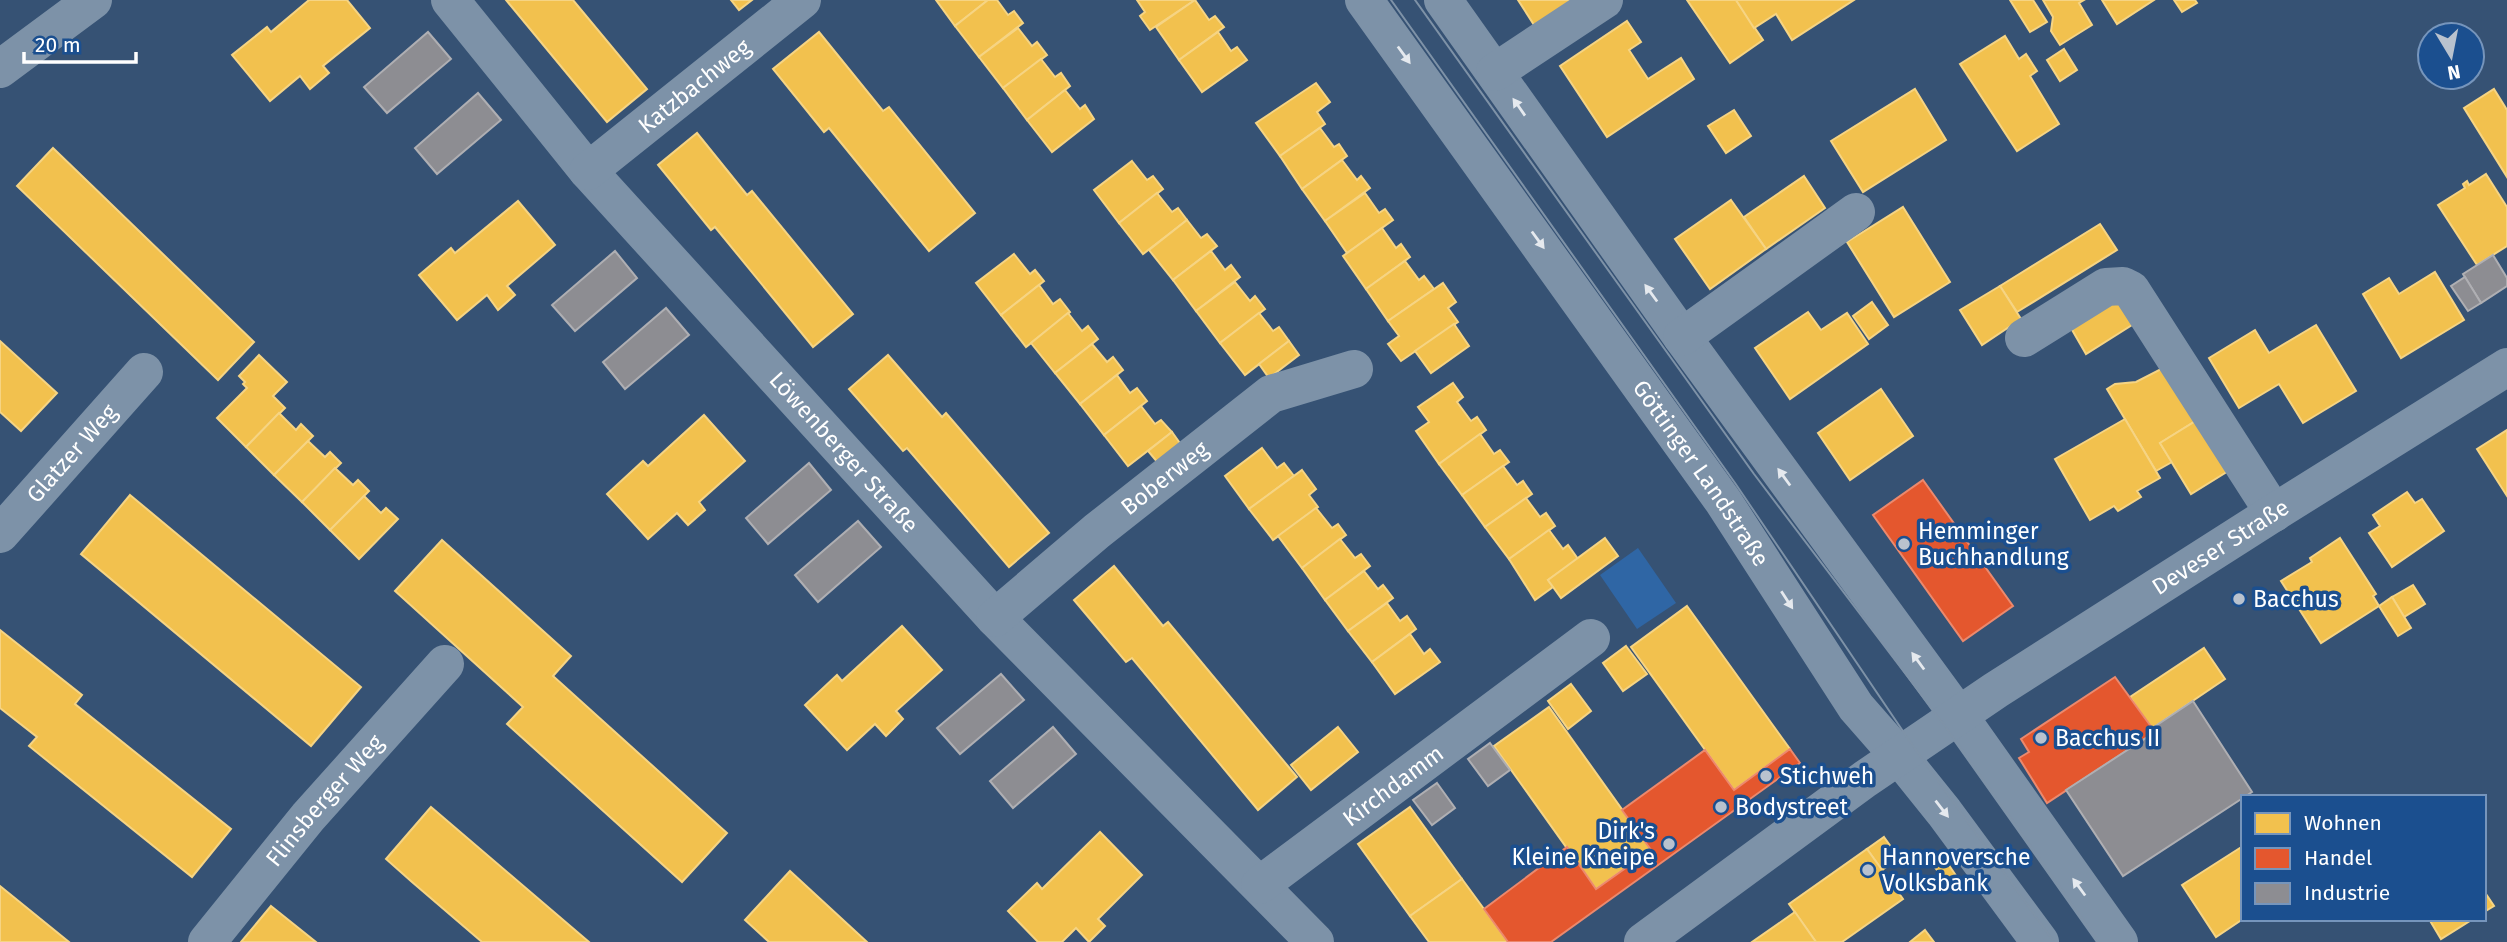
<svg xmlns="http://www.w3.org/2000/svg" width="2507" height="942" font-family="'Fira Sans',sans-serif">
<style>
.green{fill:#2f66a5}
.homes{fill:#f2c14e;stroke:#f6d483;stroke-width:2}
.shops{fill:#e4572e;stroke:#ec896d;stroke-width:2}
.industry{fill:#8d8d92;stroke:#afafb3;stroke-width:2}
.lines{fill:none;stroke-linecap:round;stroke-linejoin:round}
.minor{stroke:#7d92a8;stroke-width:38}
.tram{stroke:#7e92a7;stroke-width:2}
.oneway{fill:#e5e9ee}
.poi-dot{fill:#b9c2ce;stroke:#1b4f8f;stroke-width:2.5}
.labels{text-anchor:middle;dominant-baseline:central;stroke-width:7;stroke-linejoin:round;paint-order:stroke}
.street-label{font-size:23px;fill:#fff;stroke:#1b4f8f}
.poi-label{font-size:23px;fill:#fff;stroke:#1b4f8f;text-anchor:start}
</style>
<rect width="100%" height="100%" fill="#365274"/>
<polygon class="green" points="1638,548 1676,603 1637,629 1600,575"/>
<g class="homes">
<polygon points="309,0 347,0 370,28 323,66 329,73 310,89 300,76 270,101 232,55 267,27 271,32"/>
<polygon points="506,0 573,0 647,89 607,122"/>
<polygon points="731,0 752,0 739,10"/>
<polygon points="936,0 988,0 955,26"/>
<polygon points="988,0 997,0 1008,15 1014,11 1023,23 979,57 955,26"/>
<polygon points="1137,0 1195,0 1150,30 1140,16 1145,12"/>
<polygon points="1195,0 1209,20 1215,16 1224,27 1179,60 1156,27"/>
<polygon points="1518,0 1579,0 1536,28"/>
<polygon points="1687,0 1736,0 1763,40 1730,63"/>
<polygon points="1736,0 1854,0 1792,40 1776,14 1754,28"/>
<polygon points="2010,0 2033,0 2047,22 2030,32"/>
<polygon points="2043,0 2084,0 2079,3 2092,25 2060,45 2051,31 2053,17"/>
<polygon points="2102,0 2154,0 2117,24"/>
<polygon points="2174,0 2195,0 2197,3 2182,12"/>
<polygon points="1627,21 1641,42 1629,50 1648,79 1681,58 1694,79 1607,137 1560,66"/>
<polygon points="1018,28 1032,46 1037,42 1047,55 1003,88 979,57"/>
<polygon points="819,32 883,111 889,107 975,213 929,251 829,128 824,132 773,69"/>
<polygon points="1218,32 1231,51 1237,47 1247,60 1202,92 1179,60"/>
<polygon points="2005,36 2019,59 2026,54 2037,71 2030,76 2059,124 2017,151 1960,64"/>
<polygon points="2064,49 2077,70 2060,81 2047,60"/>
<polygon points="1041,59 1055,77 1061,73 1070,86 1027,120 1003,88"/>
<polygon points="1316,83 1330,102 1317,112 1325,124 1280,156 1256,123"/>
<polygon points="1915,89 1946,140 1863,192 1831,141"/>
<polygon points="2494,89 2507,110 2507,177 2464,108"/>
<polygon points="1065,90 1080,109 1085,105 1094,119 1052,152 1027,120"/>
<polygon points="1734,110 1751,136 1726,153 1708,126"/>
<polygon points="1320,128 1334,147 1339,144 1347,156 1302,189 1280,156"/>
<polygon points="697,133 747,195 752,191 853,314 813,347 715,227 711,230 658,165"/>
<polygon points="53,148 254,342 218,380 17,186"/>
<polygon points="1342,160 1357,180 1361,176 1370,188 1325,221 1302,189"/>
<polygon points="1132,161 1147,180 1153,176 1163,189 1119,223 1094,190"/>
<polygon points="2486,174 2507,207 2507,246 2477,265 2438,205 2465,188 2463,184 2467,181 2469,185"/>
<polygon points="1804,176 1825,208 1766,249 1744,217"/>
<polygon points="1157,193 1172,212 1178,208 1187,220 1143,254 1119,223"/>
<polygon points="1365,193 1379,213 1385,209 1393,220 1347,253 1325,221"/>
<polygon points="1731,200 1766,249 1710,289 1675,239"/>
<polygon points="518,201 555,245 507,286 515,295 498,310 487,295 457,320 419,275 451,248 455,253"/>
<polygon points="1903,207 1950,282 1894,317 1847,242"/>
<polygon points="1187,220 1201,238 1207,234 1217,246 1173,280 1149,250"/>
<polygon points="2100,224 2117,250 2017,312 2000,286"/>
<polygon points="1382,228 1396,248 1401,244 1410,257 1366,289 1343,256"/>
<polygon points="1211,251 1225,270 1231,265 1240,277 1196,311 1173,280"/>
<polygon points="1014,254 1030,274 1035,270 1044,281 1001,315 976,283"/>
<polygon points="1405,261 1419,280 1424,276 1434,289 1388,321 1366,289"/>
<polygon points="2435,272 2464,320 2401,358 2363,294 2389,278 2399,294"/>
<polygon points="1235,282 1250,301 1255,296 1265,309 1220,343 1196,311"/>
<polygon points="1443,283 1456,302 1448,308 1458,322 1401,361 1388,344 1399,336 1388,321"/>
<polygon points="1039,285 1053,304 1060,299 1070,312 1026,347 1001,315"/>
<polygon points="2000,286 2021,319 1982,345 1960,310"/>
<polygon points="2125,295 2140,320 2086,354 2071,328"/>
<polygon points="1872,302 1888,325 1869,339 1853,316"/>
<polygon points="1808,312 1821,330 1847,313 1868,344 1790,399 1755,348"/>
<polygon points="1068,313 1082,331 1088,326 1098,339 1055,373 1031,343"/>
<polygon points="1259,313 1273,331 1279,327 1289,341 1245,375 1220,343"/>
<polygon points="1454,324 1469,346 1431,373 1415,351"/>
<polygon points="2316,325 2356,391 2303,423 2279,384 2239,408 2209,358 2255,330 2269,353"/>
<polygon points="0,341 57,393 21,431 0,412"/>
<polygon points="1289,341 1299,355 1269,378 1259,364"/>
<polygon points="1092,344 1107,362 1113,357 1123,370 1080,404 1055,373"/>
<polygon points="259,355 287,382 273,396 285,408 246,447 217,418 247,388 243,384 245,382 239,376"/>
<polygon points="888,355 942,417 946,413 1049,533 1009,567 907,448 903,451 849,389"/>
<polygon points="2163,368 2197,420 2160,443 2172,462 2156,471 2107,389 2115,384 2136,382"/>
<polygon points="1117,375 1130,393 1137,388 1147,401 1104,435 1080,404"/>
<polygon points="1453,383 1463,397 1457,402 1471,421 1477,417 1486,430 1439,464 1416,431 1429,422 1418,407"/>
<polygon points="1881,389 1913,436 1850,480 1818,433"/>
<polygon points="1141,406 1155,424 1161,420 1172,432 1128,466 1104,435"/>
<polygon points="279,413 296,430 301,424 313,436 274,475 246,447"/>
<polygon points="2207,414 2238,465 2191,494 2160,443"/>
<polygon points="704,415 745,461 699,502 705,510 688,525 677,513 648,539 607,494 643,461 648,466"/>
<polygon points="2125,419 2160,478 2137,491 2141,497 2118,511 2114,506 2090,520 2055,459"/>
<polygon points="2507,430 2507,496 2477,449"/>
<polygon points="1172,432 1182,446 1159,464 1148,451"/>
<polygon points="1480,434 1494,454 1500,450 1509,462 1462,495 1439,464"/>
<polygon points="308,441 325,457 330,452 341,463 302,502 274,475"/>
<polygon points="1262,448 1277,468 1284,463 1294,476 1249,509 1225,476"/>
<polygon points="1503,466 1517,485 1523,481 1532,494 1485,527 1462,495"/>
<polygon points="335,468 353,485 358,480 369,491 330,530 302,502"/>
<polygon points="1302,470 1316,489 1309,495 1318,507 1273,540 1249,509"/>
<polygon points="2407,492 2415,503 2422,499 2444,531 2392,567 2369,533 2380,526 2373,515"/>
<polygon points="130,495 361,687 311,746 81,554"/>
<polygon points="364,496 381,513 386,508 398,519 359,559 330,530"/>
<polygon points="1526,498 1540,517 1546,513 1555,526 1509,559 1485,527"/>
<polygon points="1316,508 1332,528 1338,524 1346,535 1302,568 1278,536"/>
<polygon points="1549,530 1563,549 1568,545 1578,559 1548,580 1553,587 1535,600 1509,559"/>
<polygon points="1605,538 1618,556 1561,598 1548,580"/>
<polygon points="2340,538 2376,594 2373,596 2379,606 2321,643 2281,581 2312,562 2310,558"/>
<polygon points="1340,539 1355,558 1361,554 1370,566 1325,600 1302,568"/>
<polygon points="442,540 571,656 553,676 727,833 682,882 507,724 523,707 395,591"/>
<polygon points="1114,566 1163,626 1168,622 1297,777 1258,810 1132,658 1126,662 1074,600"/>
<polygon points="1364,571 1378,589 1383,585 1393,598 1348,631 1325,600"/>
<polygon points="2413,585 2425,604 2404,617 2392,597"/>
<polygon points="2392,597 2411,628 2398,636 2379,606"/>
<polygon points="1387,603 1400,621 1407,616 1416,629 1372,662 1348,631"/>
<polygon points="1687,606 1790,749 1734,790 1631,647"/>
<polygon points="902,626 942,670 896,711 903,719 886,736 875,724 847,750 805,705 837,675 842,681"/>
<polygon points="0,630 82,695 75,704 231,829 192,877 29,746 37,737 0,708"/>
<polygon points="1410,634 1424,654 1430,649 1440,662 1395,694 1372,662"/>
<polygon points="1626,646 1647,674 1623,691 1603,663"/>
<polygon points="2204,648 2225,679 2151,729 2130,697"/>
<polygon points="1571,684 1591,711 1568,729 1548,701"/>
<polygon points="1549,707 1651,850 1596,889 1494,746"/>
<polygon points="1338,727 1358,752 1311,790 1291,765"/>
<polygon points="431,807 589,942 482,942 412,882 386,859"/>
<polygon points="1410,807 1462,879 1410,916 1358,844"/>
<polygon points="1100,832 1142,875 1098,919 1105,926 1089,942 1076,928 1062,942 1038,942 1008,911 1037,883 1042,889"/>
<polygon points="1884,837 1899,858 1882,870 1867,849"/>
<polygon points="2243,846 2243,919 2216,937 2182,885"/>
<polygon points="1867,849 1903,899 1842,942 1816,942 1789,904"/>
<polygon points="1944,858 1959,880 1949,887 1934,866"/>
<polygon points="790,871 867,942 769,942 745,920"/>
<polygon points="1462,879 1484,909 1508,942 1429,942 1410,916"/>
<polygon points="0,886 69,942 0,942"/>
<polygon points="2484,891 2494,906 2484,912"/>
<polygon points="271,906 316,942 241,942"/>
<polygon points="1795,912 1816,942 1752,942"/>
<polygon points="2429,919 2473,919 2441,939"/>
<polygon points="1925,930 1934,942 1910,942"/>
</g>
<g class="shops">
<polygon points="1923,480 2013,606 1963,641 1873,515"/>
<polygon points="2115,677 2155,732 2047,803 2019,758 2029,752 2021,739"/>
<polygon points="1790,749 1800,763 1551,942 1508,942 1484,909 1567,847 1596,889 1651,850 1622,810 1705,750 1734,790"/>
</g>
<g class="industry">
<polygon points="428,32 451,59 387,113 364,87"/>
<polygon points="478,93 501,120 437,174 415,148"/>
<polygon points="615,251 637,278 575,331 552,305"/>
<polygon points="2493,255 2507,278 2507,286 2481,303 2463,274"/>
<polygon points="2465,277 2481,303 2468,311 2451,286"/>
<polygon points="666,308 689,335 625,389 603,362"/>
<polygon points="809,463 831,490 768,544 746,518"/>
<polygon points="858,521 881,547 818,602 795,575"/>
<polygon points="1001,674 1024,700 960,754 937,728"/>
<polygon points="2193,701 2252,792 2123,876 2066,790 2155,732 2151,729"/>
<polygon points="1053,727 1076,754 1013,808 990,781"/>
<polygon points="1490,743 1510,770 1488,786 1468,759"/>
<polygon points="1437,783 1455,808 1432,825 1413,800"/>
</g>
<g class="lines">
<g class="minor">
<path id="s1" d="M450,0L588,171L995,618L1315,942"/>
<path id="s2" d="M1364,0L1723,501L1856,707L1899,756L1944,812L2040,942"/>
<polyline points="1443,0 1682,337 1959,716 2119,942"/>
<polyline points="0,69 93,0"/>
<polyline points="1495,72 1604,0"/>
<path id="s3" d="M588,171L802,0"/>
<polyline points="1682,337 1856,212"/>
<polyline points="2024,338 2106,287 2123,286 2131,290 2274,513"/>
<path id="s4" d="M0,534L144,372"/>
<path id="s5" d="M995,618L1097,531L1271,394L1354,369"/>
<path id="s6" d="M1260,885L1591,638"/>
<path id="s7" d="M207,942L308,817L445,664"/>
<path id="s8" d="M1643,942L1865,779L1996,690L2283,507L2507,367"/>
</g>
<g class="tram">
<polyline points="1391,0 1735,483 1913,746 2054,942"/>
<polyline points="1415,0 1754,474 1945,726 2099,942"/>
</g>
</g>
<defs><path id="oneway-solid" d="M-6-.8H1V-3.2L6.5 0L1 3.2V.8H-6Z" transform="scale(1.75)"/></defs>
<g class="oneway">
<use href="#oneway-solid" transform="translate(1404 55) rotate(54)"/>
<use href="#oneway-solid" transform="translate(1519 107) rotate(-125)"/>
<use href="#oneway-solid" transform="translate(1538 240) rotate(54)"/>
<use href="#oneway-solid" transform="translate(1651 293) rotate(-126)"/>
<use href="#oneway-solid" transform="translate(1784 477) rotate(-126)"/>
<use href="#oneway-solid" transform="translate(1787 600) rotate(57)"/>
<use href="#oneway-solid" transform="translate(1918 661) rotate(-126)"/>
<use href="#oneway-solid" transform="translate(1942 809) rotate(52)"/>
<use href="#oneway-solid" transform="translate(2079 887) rotate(-126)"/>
</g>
<g class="poi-dot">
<circle cx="1904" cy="544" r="7"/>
<circle cx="2239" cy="599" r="7"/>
<circle cx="2041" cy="738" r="7"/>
<circle cx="1766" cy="776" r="7"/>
<circle cx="1721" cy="807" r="7"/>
<circle cx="1669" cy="844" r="7"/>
<circle cx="1868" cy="870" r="7"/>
</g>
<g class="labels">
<g class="street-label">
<text stroke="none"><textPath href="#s3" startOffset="136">Katzbachweg</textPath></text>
<text stroke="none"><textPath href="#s1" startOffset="600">Löwenberger Straße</textPath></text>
<text stroke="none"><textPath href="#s4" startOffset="108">Glatzer Weg</textPath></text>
<text stroke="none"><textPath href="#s2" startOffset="581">Göttinger Landstraße</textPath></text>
<text stroke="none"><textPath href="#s5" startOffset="220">Boberweg</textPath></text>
<text stroke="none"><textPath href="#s8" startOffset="700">Deveser Straße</textPath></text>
<text stroke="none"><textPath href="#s6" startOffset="166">Kirchdamm</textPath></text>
<text stroke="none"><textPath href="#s7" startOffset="184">Flinsberger Weg</textPath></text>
</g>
<g class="poi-label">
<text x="1918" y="531">Hemminger<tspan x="1918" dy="26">Buchhandlung</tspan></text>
<text x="2253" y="599">Bacchus</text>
<text x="2055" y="738">Bacchus II</text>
<text x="1780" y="776">Stichweh</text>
<text x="1735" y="807">Bodystreet</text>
<text x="1655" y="831" text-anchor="end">Dirk's<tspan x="1655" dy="26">Kleine Kneipe</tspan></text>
<text x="1882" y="857">Hannoversche<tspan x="1882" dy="26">Volksbank</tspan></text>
</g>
</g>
<rect x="2241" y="795" width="245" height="126" fill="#1b4f8f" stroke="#7695bc" stroke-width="2"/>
<rect x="2255" y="813" width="35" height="21" fill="#f2c14e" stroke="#7695bc" stroke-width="2"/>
<text x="2304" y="830" font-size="21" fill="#ffffff">Wohnen</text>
<rect x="2255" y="848" width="35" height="21" fill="#e4572e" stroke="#7695bc" stroke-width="2"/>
<text x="2304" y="865" font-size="21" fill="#ffffff">Handel</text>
<rect x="2255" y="883" width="35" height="21" fill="#8d8d92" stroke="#7695bc" stroke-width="2"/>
<text x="2304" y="900" font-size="21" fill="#ffffff">Industrie</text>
<g transform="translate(2451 56) rotate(170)"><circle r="33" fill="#1b4f8f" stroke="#7695bc" stroke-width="2"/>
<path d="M0-5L12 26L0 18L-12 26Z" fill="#b9c2ce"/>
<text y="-10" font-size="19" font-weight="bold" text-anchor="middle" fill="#ffffff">N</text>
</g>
<path d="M24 52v10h112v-10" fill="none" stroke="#ffffff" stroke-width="3.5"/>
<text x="35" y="52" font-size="21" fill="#ffffff" stroke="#1b4f8f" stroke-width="5" paint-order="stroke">20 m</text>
</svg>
